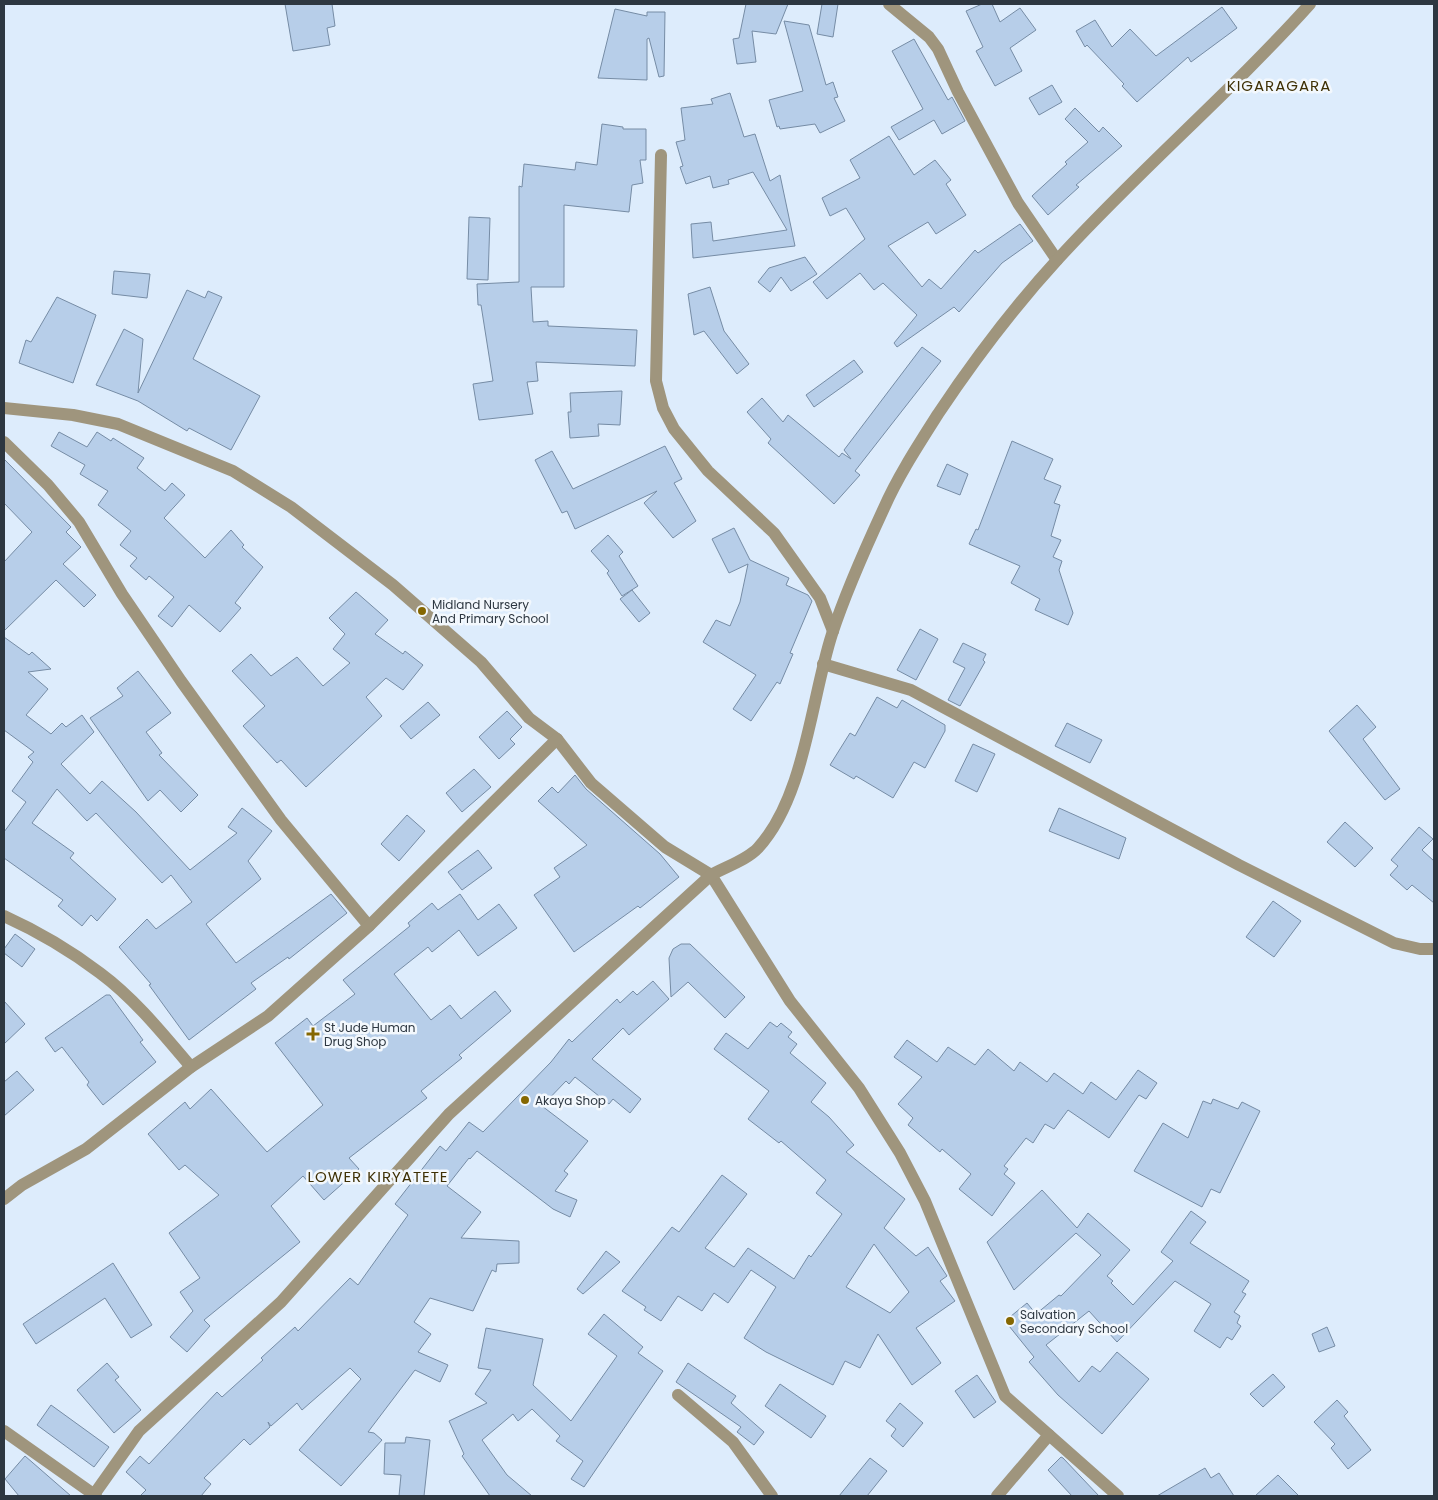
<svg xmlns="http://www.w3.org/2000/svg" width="1438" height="1500" font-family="Poppins,sans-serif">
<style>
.building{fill:#b7cee9;stroke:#768ca5;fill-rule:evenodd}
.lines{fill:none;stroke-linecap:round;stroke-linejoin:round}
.minor{stroke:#9f957d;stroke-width:12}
.poi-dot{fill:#856701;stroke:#f3f8fd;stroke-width:2}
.labels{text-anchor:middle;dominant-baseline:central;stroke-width:5;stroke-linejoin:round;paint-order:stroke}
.poi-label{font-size:12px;fill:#2d3741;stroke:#f3f8fd;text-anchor:start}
.quarter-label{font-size:15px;letter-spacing:1px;fill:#3e3005;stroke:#f3f8fd}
</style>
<rect width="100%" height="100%" fill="#ddecfc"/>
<g class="building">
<polygon points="285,4 332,4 335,26 327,28 330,45 293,51"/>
<polygon points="746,4 788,4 776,34 752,31 756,62 737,64 733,39 739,38"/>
<polygon points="822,4 838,4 833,37 817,34"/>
<polygon points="982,4 992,4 1000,22 1020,8 1036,30 1010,48 1022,71 995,86 976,51 983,47 966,11"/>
<polygon points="1222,7 1237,28 1191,62 1188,57 1137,102 1122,86 1124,84 1087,45 1085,47 1076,31 1095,20 1112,47 1130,29 1156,56"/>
<polygon points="615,9 647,16 647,12 665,12 664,76 659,77 649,38 647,39 647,80 598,78"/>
<polygon points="784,21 809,25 826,85 833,82 838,97 834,98 845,121 820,133 815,124 780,129 779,126 777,127 769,100 803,91"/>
<polygon points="914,39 948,100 952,97 965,121 942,134 934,120 899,140 891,127 923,109 892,51"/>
<polygon points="1052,85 1062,102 1039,115 1029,98"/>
<polygon points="730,93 744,137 755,134 770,181 780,175 795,246 693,258 691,224 711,222 713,241 787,230 753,172 728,180 729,184 713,188 710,176 686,184 680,167 683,166 676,142 685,140 681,108 713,104 711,99"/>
<polygon points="1075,108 1099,132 1103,127 1122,146 1076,185 1079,187 1048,215 1032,196 1067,164 1065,162 1088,142 1065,119"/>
<polygon points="602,124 623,127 623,129 646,129 646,160 640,160 643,183 632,185 629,212 564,205 564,287 531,287 533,322 548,321 548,326 637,330 635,366 536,362 538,381 527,382 533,414 479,420 473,384 493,381 481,305 478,305 477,284 519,282 519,186 522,187 524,164 575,170 576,162 597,165"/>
<polygon points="889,136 914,175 935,160 951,180 946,184 966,215 936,234 928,222 888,246 922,287 929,279 941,289 975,250 978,253 1020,224 1033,241 1002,263 959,312 954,307 897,347 894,343 917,315 883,283 874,290 860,273 827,299 813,282 865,239 846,208 830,216 822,198 860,178 850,160"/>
<polygon points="469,217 490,218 488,280 467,279"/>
<polygon points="805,257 817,274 791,291 781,277 770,292 758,282 769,268"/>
<polygon points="114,271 150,274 147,298 112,294"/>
<polygon points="710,287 724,331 749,364 737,374 704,331 694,335 688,294"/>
<polygon points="187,290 205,298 208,291 222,297 193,359 260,396 231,450 189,428 187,431 138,401 96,385 124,329 143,339 138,393"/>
<polygon points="57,297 96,315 73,383 19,363 26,340 31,342"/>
<polygon points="922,347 941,361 855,471 860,475 834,504 768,443 771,439 747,412 762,398 783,422 788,415 839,457 842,453 851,459 844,450"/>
<polygon points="854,360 863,372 814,407 806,395"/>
<polygon points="622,391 620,425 598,424 599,436 570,438 568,412 571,412 570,393"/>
<polygon points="59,432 87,447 97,432 111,441 113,438 144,458 137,468 165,491 172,483 185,495 164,518 205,558 231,530 244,545 242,547 263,567 235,603 241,608 220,632 189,605 172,627 158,616 174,597 149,576 146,580 130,566 137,558 120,545 131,531 98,505 108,491 80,474 85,465 51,446"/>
<polygon points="1012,441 1053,459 1044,479 1061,486 1054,503 1060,505 1051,536 1061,540 1053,557 1062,561 1059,570 1073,613 1068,625 1035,610 1040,599 1011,583 1020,566 969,544 976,529 978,530"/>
<polygon points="665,446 682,479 674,483 696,521 673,538 644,503 657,491 575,529 567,511 562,513 535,460 552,451 573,489"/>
<polygon points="4,459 71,527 66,532 81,547 63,564 96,595 84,607 56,580 4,631 4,562 32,532 4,503"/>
<polygon points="947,464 968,474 960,495 937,486"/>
<polygon points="734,528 750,560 789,578 786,585 808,595 812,601 790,653 793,654 780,684 777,682 751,721 733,709 756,675 703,642 716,620 730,626 740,602 748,564 729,573 712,539"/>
<polygon points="608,535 623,552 619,556 638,586 622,596 607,573 609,571 591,551"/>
<polygon points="632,590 650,613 639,622 620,599"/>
<polygon points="356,592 388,620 375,634 403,654 405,651 423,665 403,690 386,678 366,697 382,716 306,787 281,760 277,763 243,726 265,706 232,671 251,654 271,676 297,657 323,686 350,663 333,649 345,634 329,618"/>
<polygon points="920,629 938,639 916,680 897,670"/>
<polygon points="4,637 29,655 32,652 51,669 28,672 48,689 26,715 51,734 62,723 66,727 82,715 94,732 61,764 90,794 102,781 136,812 190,870 237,833 228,827 242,808 272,831 248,861 261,879 206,924 236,963 331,894 347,913 289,959 288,957 251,983 256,989 189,1040 149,985 151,984 119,947 147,919 156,929 192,902 171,875 162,883 96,813 87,821 57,789 32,823 74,853 70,858 116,899 97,921 91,915 82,926 58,906 63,900 4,858 4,832 26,802 12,791 33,762 28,757 34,752 4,730"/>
<polygon points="963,643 986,654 983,660 985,662 960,706 948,700 965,668 953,662"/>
<polygon points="138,671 171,713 146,732 162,753 159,755 198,795 181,812 160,790 148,801 90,718 123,696 117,688"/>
<polygon points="877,697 897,708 902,700 945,725 945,731 925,768 914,762 893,798 856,776 854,779 830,765 850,733 855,736"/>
<polygon points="428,702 440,715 411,739 400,726"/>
<polygon points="1357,705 1376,727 1363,739 1400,789 1385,800 1329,731"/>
<polygon points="507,711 522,727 510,739 515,744 499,759 479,737"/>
<polygon points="1067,723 1102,740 1090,763 1055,746"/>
<polygon points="973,744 995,754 977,792 955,781"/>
<polygon points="474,769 491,787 462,812 446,793"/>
<polygon points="575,775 586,789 660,854 679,877 640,908 638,906 574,952 534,895 560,877 554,868 587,845 538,801 552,787 558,793"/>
<polygon points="1059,808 1126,838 1119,859 1049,831"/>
<polygon points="407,815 425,831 399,861 381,844"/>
<polygon points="1345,822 1373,848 1355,867 1327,842"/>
<polygon points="1419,827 1433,839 1422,850 1434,861 1434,903 1412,885 1407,890 1390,875 1398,866 1391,860"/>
<polygon points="478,850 492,868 462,890 448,872"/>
<polygon points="460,894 478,920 499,904 517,928 478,956 459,930 432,952 428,947 394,974 431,1020 450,1005 461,1019 495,991 511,1011 459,1055 462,1058 421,1091 427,1098 349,1158 359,1169 324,1200 303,1176 271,1206 300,1242 204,1320 210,1326 187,1352 170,1337 193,1311 180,1292 200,1278 169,1233 219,1195 185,1165 179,1170 148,1134 185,1102 190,1109 211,1089 267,1152 323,1105 275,1043 307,1018 313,1026 355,994 343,980 410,926 408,923 432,903 438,910"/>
<polygon points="1273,901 1301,921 1274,957 1246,937"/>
<polygon points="15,934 35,949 22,967 4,953 4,949"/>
<polygon points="681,944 690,944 745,997 725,1018 688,982 671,997 669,958 673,949"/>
<polygon points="653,981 669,999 629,1035 623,1028 592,1059 641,1099 630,1113 613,1099 609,1104 575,1077 569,1084 566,1081 542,1106 588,1141 564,1171 568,1174 555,1191 577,1200 570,1217 553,1209 477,1151 470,1159 469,1158 447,1186 481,1212 461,1238 519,1241 519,1263 497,1264 496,1272 492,1270 473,1311 430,1298 414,1322 431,1334 418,1352 448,1365 440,1382 415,1370 368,1432 374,1433 382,1440 341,1486 299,1450 361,1379 350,1368 302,1410 297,1403 271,1426 268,1422 270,1427 250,1445 244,1439 204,1478 211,1484 201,1496 140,1496 146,1490 126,1472 140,1456 149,1464 217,1392 222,1397 263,1360 261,1358 295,1327 298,1331 350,1278 358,1285 408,1215 395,1204 440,1146 446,1151 469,1122 483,1132 551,1062 569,1039 572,1042 617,999 620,1003 633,991 637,995"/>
<polygon points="106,995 110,995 143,1040 140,1042 156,1062 103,1105 87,1085 89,1082 62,1047 55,1052 45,1038"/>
<polygon points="4,1001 25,1024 4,1044"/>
<path d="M770,1022L777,1027L781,1023L792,1032L788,1037L797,1044L790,1053L826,1083L811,1102L829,1117L854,1145L846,1152L905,1199L884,1228L916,1256L928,1247L947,1276L940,1281L955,1301L916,1328L941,1363L912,1385L878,1334L860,1368L845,1361L833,1385L766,1352L744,1338L776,1287L751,1270L728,1303L714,1293L702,1311L678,1296L661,1321L644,1310L646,1307L622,1291L672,1227L679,1232L722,1175L747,1194L705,1248L734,1267L748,1248L794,1279L809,1255L811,1257L842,1214L816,1193L826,1180L781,1141L779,1143L748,1119L769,1091L714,1049L726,1033L748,1049ZM874,1244L909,1292L890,1313L846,1287Z"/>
<polygon points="907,1040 937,1062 948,1047 975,1065 988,1049 1014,1071 1020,1062 1047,1082 1054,1073 1083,1094 1091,1082 1116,1100 1138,1070 1157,1083 1146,1099 1139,1095 1109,1138 1068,1110 1054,1129 1045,1124 1033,1143 1026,1138 1004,1166 1008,1169 1004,1174 1015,1183 992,1216 959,1189 971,1174 942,1149 940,1152 908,1125 913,1118 898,1104 922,1077 894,1057"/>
<polygon points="17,1071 34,1090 4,1116 4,1082"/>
<polygon points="1213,1099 1238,1109 1242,1102 1260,1111 1220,1193 1211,1189 1202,1207 1134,1171 1163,1123 1188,1138 1203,1101 1211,1104"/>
<polygon points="1042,1190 1077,1228 1088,1213 1130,1250 1107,1276 1113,1281 1111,1283 1133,1305 1173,1261 1161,1252 1191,1211 1206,1222 1190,1243 1249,1281 1242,1292 1246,1294 1234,1312 1240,1316 1237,1323 1241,1326 1232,1340 1227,1337 1220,1348 1194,1331 1211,1304 1175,1281 1117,1342 1089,1311 1046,1345 1079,1382 1092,1366 1100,1372 1117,1352 1149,1379 1102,1434 1058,1395 1029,1362 1034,1357 1005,1321 1027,1303 1036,1314 1059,1295 1061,1296 1101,1255 1076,1233 1014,1290 987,1242"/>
<polygon points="606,1251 620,1262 583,1294 577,1289"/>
<polygon points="113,1263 152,1325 131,1338 105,1298 36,1344 23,1324"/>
<polygon points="604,1314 643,1347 638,1353 663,1371 584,1487 571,1479 583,1461 556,1441 560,1436 532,1409 518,1421 513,1414 482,1440 507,1475 532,1496 490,1496 462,1456 464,1454 449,1421 487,1403 475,1394 491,1370 478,1368 486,1328 543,1339 533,1385 571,1421 617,1356 588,1334"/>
<polygon points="1327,1327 1335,1346 1319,1352 1312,1334"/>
<polygon points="107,1363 119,1377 115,1380 141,1410 114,1433 77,1390"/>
<polygon points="688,1363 736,1396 731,1403 764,1432 754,1445 737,1432 741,1427 676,1382"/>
<polygon points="1273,1374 1285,1387 1263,1407 1250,1394"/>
<polygon points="977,1375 996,1402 974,1418 955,1391"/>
<polygon points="780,1384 826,1416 811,1438 765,1406"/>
<polygon points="1337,1400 1348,1412 1344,1416 1371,1450 1348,1469 1331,1448 1335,1444 1314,1422"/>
<polygon points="900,1403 923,1423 903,1447 891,1436 896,1429 886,1421"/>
<polygon points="51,1405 109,1447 94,1467 37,1425"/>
<polygon points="406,1437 430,1440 424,1496 399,1496 401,1475 384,1474 385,1443 405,1443"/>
<polygon points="25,1456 71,1496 19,1496 5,1479"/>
<polygon points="1061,1457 1063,1458 1099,1496 1072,1496 1048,1470"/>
<polygon points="870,1458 887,1471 867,1496 839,1496"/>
<polygon points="1205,1468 1211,1478 1219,1473 1234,1496 1157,1496"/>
<polygon points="1278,1475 1299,1496 1255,1496"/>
</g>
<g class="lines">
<g class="minor">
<polyline points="889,4 929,37 938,49 958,92 1018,203 1057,260"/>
<polyline points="661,155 656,381 663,408 674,429 708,471 774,533 820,598 833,631"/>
<polyline points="4,408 73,415 118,424 233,471 291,507 393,585 481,662 529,718 557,739 591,783 665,847 711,875 790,1001 859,1088 900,1153 925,1201 1005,1396 1118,1496"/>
<polyline points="4,442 48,485 79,522 122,594 181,681 281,820 369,926"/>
<polyline points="823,664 911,690 1239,865 1394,943 1420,949 1434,949"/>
<path d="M4,916C37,931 71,951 100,973C135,999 163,1034 191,1067"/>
<polyline points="4,1199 22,1185 86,1149 191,1067 268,1016 369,926 557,739"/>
<polyline points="678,1395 733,1442 772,1496"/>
<polyline points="4,1431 96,1496"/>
<path d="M93,1496L139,1431L281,1302L449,1114L711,875C725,867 747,860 758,848C805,797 811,699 832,634C846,591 865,549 884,508C898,476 919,444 938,414C974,360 1014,307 1058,259C1138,171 1230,93 1310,4"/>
<polyline points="997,1496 1049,1435"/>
</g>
</g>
<g class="poi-dot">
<circle cx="422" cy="611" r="5"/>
<path d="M310.5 1026.5h5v5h5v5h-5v5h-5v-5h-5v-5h5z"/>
<circle cx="525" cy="1100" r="5"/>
<circle cx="1010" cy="1321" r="5"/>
</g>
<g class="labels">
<g class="poi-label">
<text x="432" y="604">Midland Nursery<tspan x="432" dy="14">And Primary School</tspan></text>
<text x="324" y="1027">St Jude Human<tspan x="324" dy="14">Drug Shop</tspan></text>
<text x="535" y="1100">Akaya Shop</text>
<text x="1020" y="1314">Salvation<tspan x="1020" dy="14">Secondary School</tspan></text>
</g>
<g class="quarter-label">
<text x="1279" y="85">KIGARAGARA</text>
<text x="378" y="1176">LOWER KIRYATETE</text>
</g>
</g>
<rect width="1438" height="1500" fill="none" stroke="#2d3741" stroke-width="10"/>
</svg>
